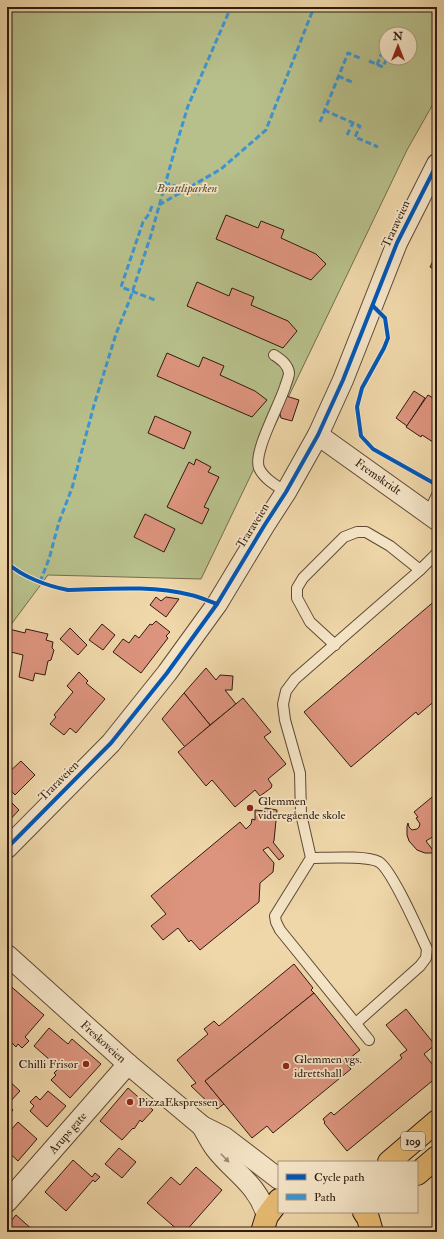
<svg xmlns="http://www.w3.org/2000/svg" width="444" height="1239" font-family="'IM FELL Double Pica',serif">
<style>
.green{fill:#b7bf8a;stroke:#736d4d;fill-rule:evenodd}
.building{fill:#dd947e;stroke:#2f1b10}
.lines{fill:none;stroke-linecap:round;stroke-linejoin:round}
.lane-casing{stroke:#5f4a36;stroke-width:12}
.street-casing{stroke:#5f4a36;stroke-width:22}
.primary-casing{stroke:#2f1b10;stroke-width:24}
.lane{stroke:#f5e5c7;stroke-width:10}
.street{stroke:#f5e5c7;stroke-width:20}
.primary{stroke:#e8bc74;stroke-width:22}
.quiet{stroke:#3d94d3;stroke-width:3;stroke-dasharray:6 3;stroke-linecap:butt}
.cycleway-casing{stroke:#f5e5c7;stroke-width:6}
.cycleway{stroke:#0057b8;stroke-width:4}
.oneway{fill:#9c8a75}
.poi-dot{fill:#8f2418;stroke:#f5e5c7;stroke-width:1.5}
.labels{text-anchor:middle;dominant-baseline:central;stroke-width:3.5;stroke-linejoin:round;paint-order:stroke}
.shield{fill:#f5e5c7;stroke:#6a5847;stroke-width:1}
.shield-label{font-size:11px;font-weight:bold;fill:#2f1b10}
.park-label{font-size:12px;font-style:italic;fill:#584c35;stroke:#f5e5c7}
.street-label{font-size:12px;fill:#2f1b10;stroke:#f5e5c7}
.poi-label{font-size:12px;fill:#2f1b10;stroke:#f5e5c7;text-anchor:start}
</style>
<rect width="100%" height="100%" fill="#efd7a9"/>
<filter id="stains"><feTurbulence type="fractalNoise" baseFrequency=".005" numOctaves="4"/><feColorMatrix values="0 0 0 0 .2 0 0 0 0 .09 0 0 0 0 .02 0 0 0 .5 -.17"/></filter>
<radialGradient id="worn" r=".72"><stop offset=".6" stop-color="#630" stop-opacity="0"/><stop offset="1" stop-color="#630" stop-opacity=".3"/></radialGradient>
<path class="green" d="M7,7H437V97L407,150L201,579L48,575L7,630ZM386,34H410V58H386Z"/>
<g class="building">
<polygon points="226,215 258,228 261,221 284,230 281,238 316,254 326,264 311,280 216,239"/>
<polygon points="437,253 437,271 430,267"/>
<polygon points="197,282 229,296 232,288 254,297 251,305 288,321 297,331 283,348 187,306"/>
<polygon points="167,353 199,367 203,357 224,366 220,375 255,391 267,400 252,417 157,376"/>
<polygon points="414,391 425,398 407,426 396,418"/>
<polygon points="428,395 435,399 435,398 437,399 437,436 433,442 422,435 421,437 406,427"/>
<polygon points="286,396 299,400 292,421 281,418 280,414"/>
<polygon points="155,416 191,432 184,449 148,433"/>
<polygon points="196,459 211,467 208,472 219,477 204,507 209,509 202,524 167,507 189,462 194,465"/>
<polygon points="145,514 175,529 164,552 134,537"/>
<polygon points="156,597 161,601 166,597 179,599 166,617 150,605"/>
<polygon points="437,599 437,699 418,715 416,712 351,767 304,712"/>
<polygon points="156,621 170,632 166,636 168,638 141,673 113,652 123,639 129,643 135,635 139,638 150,624 152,625"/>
<polygon points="102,624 115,635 103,650 89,640"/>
<polygon points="70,628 87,645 78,655 60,639"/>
<polygon points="9,629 25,633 26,629 48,634 46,640 53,642 52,648 54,650 51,660 48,661 45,675 35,673 33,681 19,677 23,655 7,651 7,632"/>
<polygon points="206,668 216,680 220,675 233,676 232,690 225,690 236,704 210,725 184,693"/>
<polygon points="79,672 88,681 86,683 105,699 76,733 70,728 64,735 50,724 56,717 54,715 73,692 67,686"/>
<polygon points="184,693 210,725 185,747 162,719"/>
<polygon points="243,698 271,732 264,737 286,764 268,779 272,785 271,788 260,796 255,790 235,807 212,780 206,786 178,752"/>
<polygon points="21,761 35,775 15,795 7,786 7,774"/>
<polygon points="437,793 437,840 434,836 426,841 435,853 425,853 417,850 409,841 407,835 407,826 408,823 409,827 412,830 417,829 419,827 420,824 416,818 418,817 414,812"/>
<polygon points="7,798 19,810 7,823"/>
<polygon points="265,808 277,810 274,841 273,842 284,856 279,860 268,847 263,850 274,863 273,872 260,883 259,902 200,950 191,940 189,942 178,928 163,940 151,926 166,914 151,896 240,822 246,829 251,824 252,819 255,820 255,810 265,811"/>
<polygon points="294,964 313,988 311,990 314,993 205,1081 224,1104 217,1109 214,1105 212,1106 191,1086 196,1083 177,1060 208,1034 204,1029 214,1021 219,1026"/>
<polygon points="7,983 44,1015 25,1037 29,1041 22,1048 18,1044 16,1047 7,1038"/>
<polygon points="314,993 360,1050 345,1062 351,1069 273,1133 267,1126 252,1138 205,1081"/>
<polygon points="406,1009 435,1045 424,1054 437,1070 437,1077 347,1151 324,1123 325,1122 323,1119 331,1112 334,1115 402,1058 400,1055 407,1050 386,1025"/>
<polygon points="49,1028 68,1044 72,1039 101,1064 70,1098 51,1080 56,1075 54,1073 59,1068 34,1046"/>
<polygon points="7,1079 20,1091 7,1105"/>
<polygon points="128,1088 153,1110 142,1122 140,1120 134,1129 133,1128 122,1140 100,1121"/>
<polygon points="48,1091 66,1106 47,1127 30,1111 34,1106 30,1102 36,1096 40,1100"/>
<polygon points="7,1105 13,1110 7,1117"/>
<polygon points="18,1122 37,1139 18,1161 7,1151 7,1130 9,1132"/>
<polygon points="119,1148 136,1162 122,1178 105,1164"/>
<polygon points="73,1160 92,1177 95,1173 100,1177 95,1182 93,1180 66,1211 45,1192"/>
<polygon points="196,1167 222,1190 185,1232 180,1232 147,1203 171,1177 180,1185"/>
<polygon points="16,1215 35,1232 7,1232 7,1226"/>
</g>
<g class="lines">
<g class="lane-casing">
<g id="lane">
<path d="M274,355C280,359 288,364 289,373C289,377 286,383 285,387C279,406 253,452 259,468C264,479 277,486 286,492"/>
<polyline points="428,514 437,495"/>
<polyline points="335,645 310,622 297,598 297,588 303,578 344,537 357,532 366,532 390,546 420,570"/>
<path d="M311,858C326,858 367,855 379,862C392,870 419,932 427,949L426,958L420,966L356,1023"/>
<polyline points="369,1040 280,930 276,922 275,916 311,858 301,814 300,773 285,720 283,704 286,691 295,679 420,570 437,553"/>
</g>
</g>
<g class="street-casing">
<g id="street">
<polyline points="318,435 437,520"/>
<polyline points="7,848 111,743 167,673 217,604 264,526 286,492 318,435 343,380 397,243 437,164"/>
<polyline points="7,955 128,1064 202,1126 224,1137 279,1179"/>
<path d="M202,1126C206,1133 210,1141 215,1148C234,1173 257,1183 267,1216"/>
<polyline points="7,1202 128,1064"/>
</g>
</g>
<g class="primary-casing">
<g id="primary">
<polyline points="389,1162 437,1121"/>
<polyline points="417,1174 437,1157"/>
<polyline points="364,1212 368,1218 372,1232"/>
<polyline points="262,1232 267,1216 279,1200"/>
</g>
</g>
<use href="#lane" class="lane"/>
<use href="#street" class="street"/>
<use href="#primary" class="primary"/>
<g class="quiet">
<polyline points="394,58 403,62"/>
<polyline points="369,61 383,67 387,58"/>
<polyline points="377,65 382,52"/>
<polyline points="338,76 352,82"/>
<polyline points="324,110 360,126 355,137 378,147"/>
<polyline points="320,122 348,53 362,59"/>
<polyline points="347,135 353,123"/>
<polyline points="156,194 158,188 167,191 169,184 199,194"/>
<polyline points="159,205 221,169 266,130 314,7"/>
<polyline points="152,206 149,214 143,222 121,287 155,300"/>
<polyline points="40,582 49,559 59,522 72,488 94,405 116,334 130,299 151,235 175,149 188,106 231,7"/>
</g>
<g class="cycleway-casing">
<g id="cycleway">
<polyline points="373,306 385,318 388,338 384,348 362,388 357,407 361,436 373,449 437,485"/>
<path d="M7,563C23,577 47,586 68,590C109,589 151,585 191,595C200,597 208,601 217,604"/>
<polyline points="7,848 111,743 167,673 217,604 264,526 286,492 318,435 343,380 397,243 437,164"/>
</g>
</g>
<use href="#cycleway" class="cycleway"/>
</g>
<defs><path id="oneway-solid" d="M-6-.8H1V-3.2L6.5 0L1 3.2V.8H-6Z"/></defs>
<use class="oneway" href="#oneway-solid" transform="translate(225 1158) rotate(46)"/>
<g class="poi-dot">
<circle cx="250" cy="808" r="4"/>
<circle cx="86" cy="1064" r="4"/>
<circle cx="286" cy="1066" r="4"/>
<circle cx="130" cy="1102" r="4"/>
</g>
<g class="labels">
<rect class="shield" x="401" y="1132" width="24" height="18" rx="3"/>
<g class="shield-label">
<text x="413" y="1141">109</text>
</g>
<g class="park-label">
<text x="187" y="188">Brattliparken</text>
</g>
<g class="street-label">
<text transform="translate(396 224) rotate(-65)">Traraveien</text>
<text transform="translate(378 477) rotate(35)">Fremskridt</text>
<text transform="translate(253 526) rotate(-58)">Traraveien</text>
<text transform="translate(59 781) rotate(-45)">Traraveien</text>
<text transform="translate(103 1042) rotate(42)">Freskoveien</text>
<text transform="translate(68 1133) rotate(-49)">Arups gate</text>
</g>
<g class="poi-label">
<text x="258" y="801">Glemmen<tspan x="258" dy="14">videregående skole</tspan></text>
<text x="294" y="1059">Glemmen vgs.<tspan x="294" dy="14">idrettshall</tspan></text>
<text x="78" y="1064" text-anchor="end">Chilli Frisør</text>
<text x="138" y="1102">PizzaEkspressen</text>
</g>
</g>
<rect width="444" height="1239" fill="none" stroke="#efd7a9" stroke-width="24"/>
<rect x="8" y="8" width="428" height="1223" fill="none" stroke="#2f1b10" stroke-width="2"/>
<rect x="12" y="12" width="420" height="1215" fill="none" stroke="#2f1b10"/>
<rect x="278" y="1161" width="140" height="52" fill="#f5e5c7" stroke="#a6947e"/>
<rect x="286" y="1174" width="20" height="6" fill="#0057b8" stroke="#a6947e"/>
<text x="314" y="1181" font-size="12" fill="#2f1b10">Cycle path</text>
<rect x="286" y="1194" width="20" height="6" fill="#3d94d3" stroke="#a6947e"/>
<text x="314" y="1201" font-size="12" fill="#2f1b10">Path</text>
<g transform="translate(398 46)"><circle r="19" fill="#f5e5c7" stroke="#a6947e"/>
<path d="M0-3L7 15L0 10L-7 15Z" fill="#8f2418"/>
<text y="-6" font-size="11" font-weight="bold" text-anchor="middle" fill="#2f1b10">N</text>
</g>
<rect width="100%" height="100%" filter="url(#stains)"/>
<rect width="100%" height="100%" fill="url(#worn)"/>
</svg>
